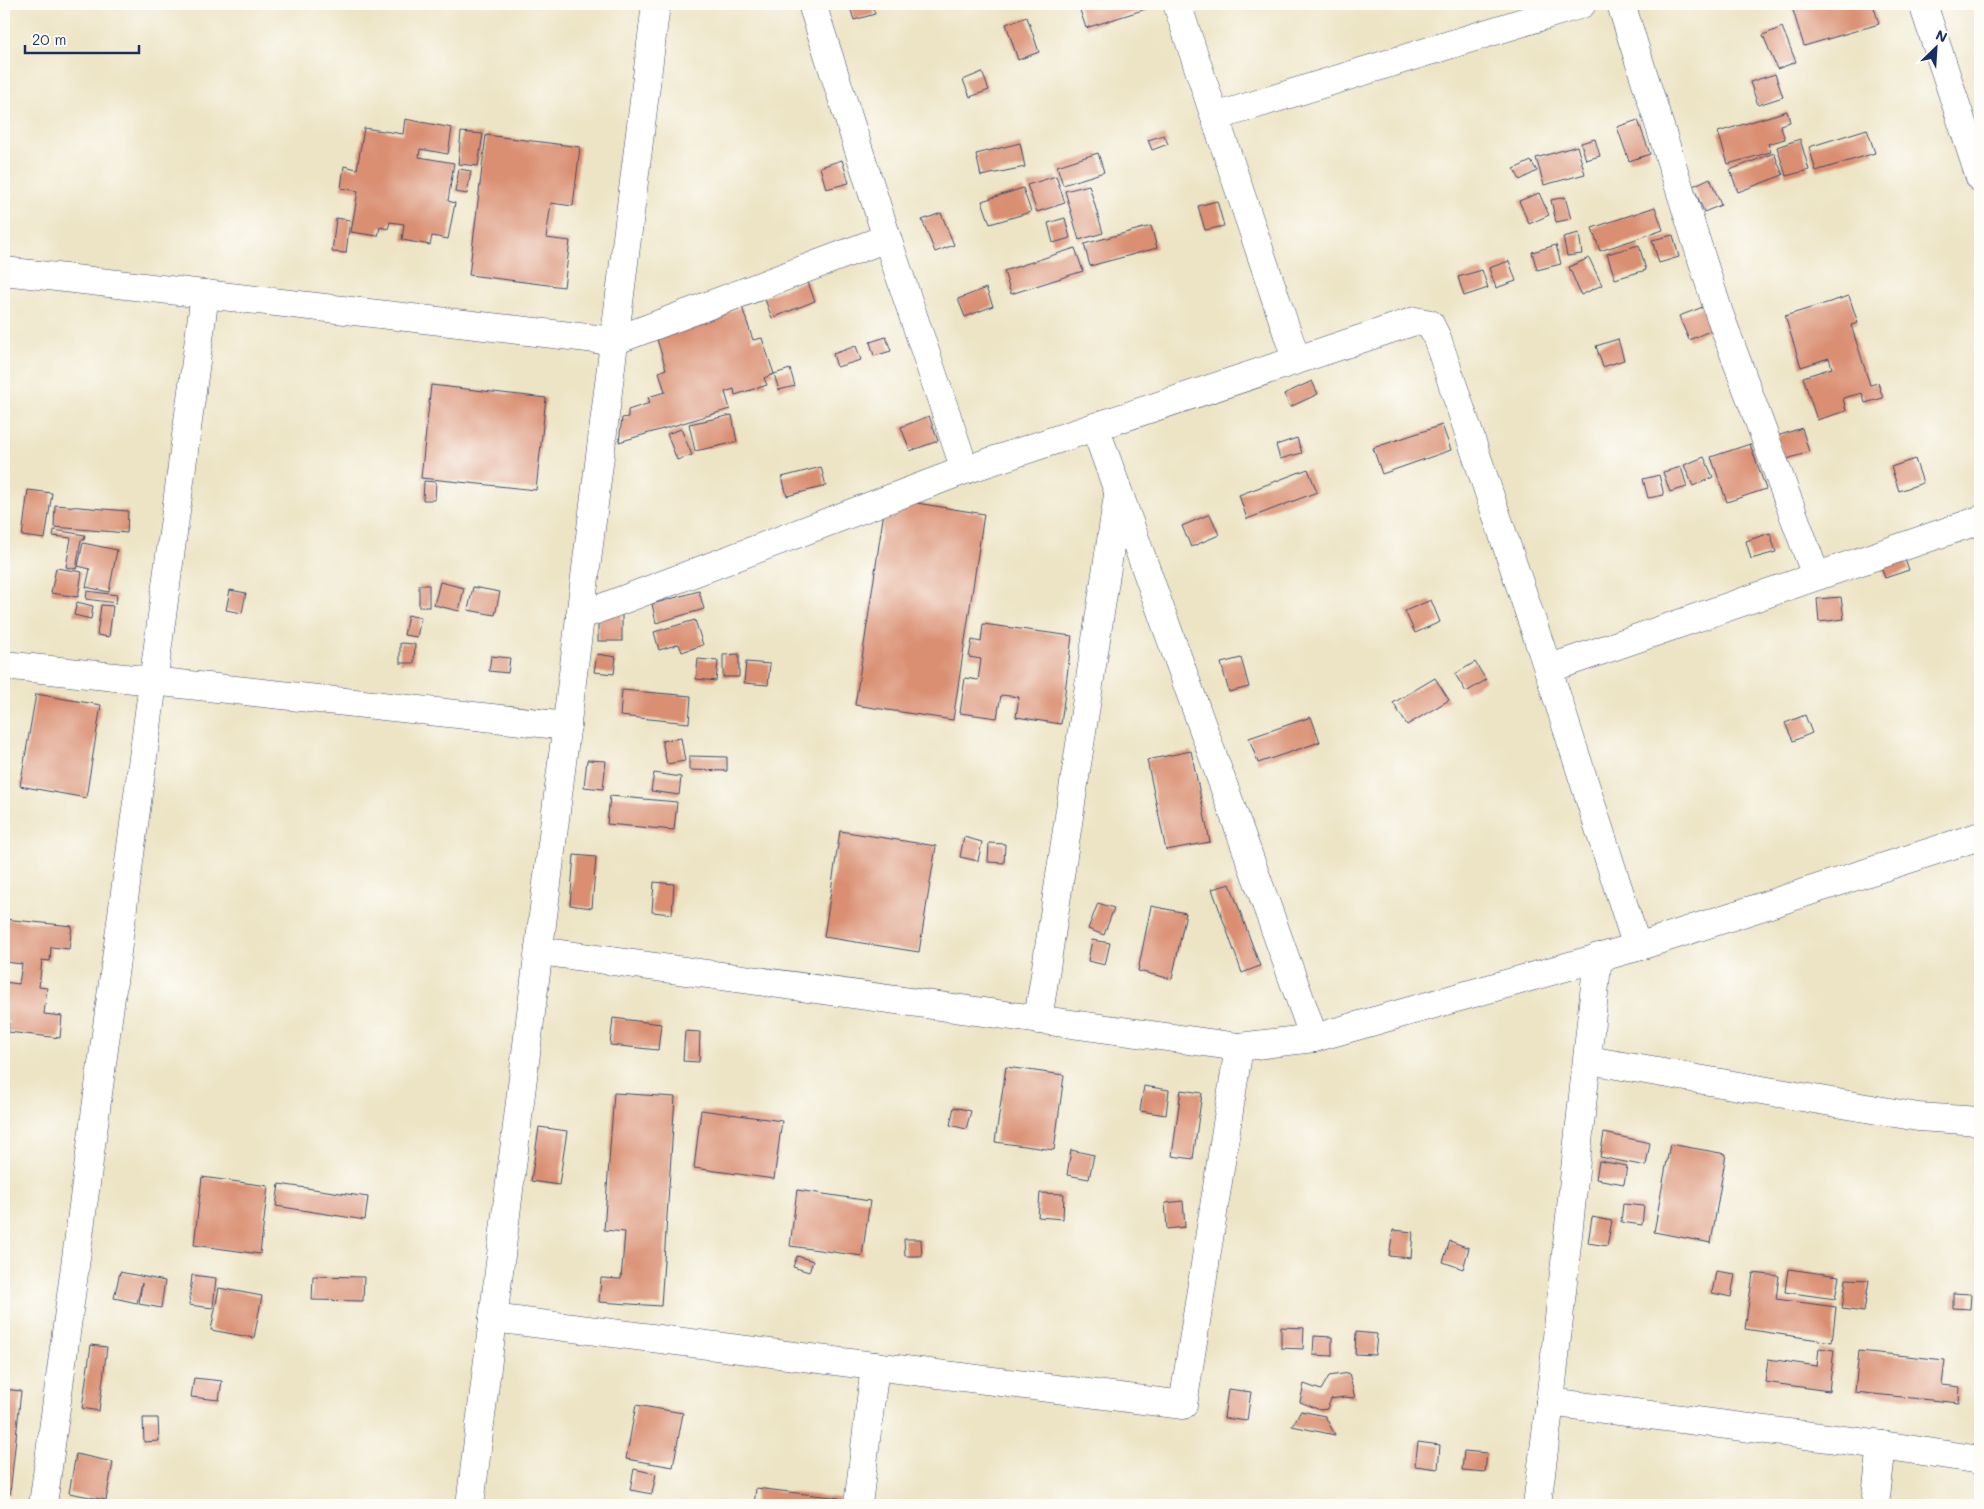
<svg xmlns="http://www.w3.org/2000/svg" width="1984" height="1509" font-family="Mali,sans-serif">
<style>
.building{fill:#da8f72}
.lines{fill:none;stroke-linecap:round;stroke-linejoin:round}
.minor-casing{stroke:#3a4a6d;stroke-width:29}
.minor{stroke:#fff;stroke-width:28}
</style>
<rect width="100%" height="100%" fill="#fdfcf7"/>
<filter id="ink" filterUnits="userSpaceOnUse"><feTurbulence type="fractalNoise" baseFrequency=".02" numOctaves="2"/><feDisplacementMap in="SourceGraphic" scale="10" xChannelSelector="R" yChannelSelector="G"/><feConvolveMatrix kernelMatrix="1 2 1 2 8 2 1 2 1" color-interpolation-filters="sRGB"/></filter>
<filter id="wash" filterUnits="userSpaceOnUse"><feTurbulence type="fractalNoise" baseFrequency=".0096" numOctaves="4" result="noise"/><feDisplacementMap in="SourceGraphic" scale="20" xChannelSelector="R" yChannelSelector="G"/><feGaussianBlur stdDeviation="1.12" result="paint"/><feColorMatrix in="noise" values="0 0 0 0 0 0 0 0 0 0 0 0 0 0 0 0 0 1.4 0 .05"/><feComposite in="paint" operator="in"/></filter>
<g filter="url(#wash)">
<rect width="100%" height="100%" fill="#ede4c5"/>
<g id="blocks">
<g class="building">
<polygon points="849,4 872,4 875,14 854,20"/>
<polygon points="1078,4 1151,4 1152,7 1086,28"/>
<polygon points="1791,4 1873,4 1879,24 1804,46"/>
<polygon points="1027,17 1039,52 1018,60 1006,24"/>
<polygon points="1782,27 1796,62 1777,69 1763,35"/>
<polygon points="982,72 989,90 970,97 963,80"/>
<polygon points="1775,74 1783,97 1758,105 1750,82"/>
<polygon points="1787,111 1790,122 1780,125 1785,139 1768,144 1771,152 1728,164 1718,132"/>
<polygon points="405,119 452,128 448,154 420,149 419,157 454,163 448,201 455,203 448,239 432,236 430,245 402,240 404,224 390,222 388,229 380,227 378,236 351,232 358,191 341,188 344,166 357,169 364,128 403,134"/>
<polygon points="1638,120 1650,154 1629,161 1617,127"/>
<polygon points="1867,129 1875,153 1816,171 1809,147"/>
<polygon points="461,132 483,134 478,166 458,164"/>
<polygon points="486,135 580,147 573,206 551,203 546,238 570,241 564,287 469,275"/>
<polygon points="1164,135 1168,144 1152,150 1148,140"/>
<polygon points="1595,139 1600,156 1586,160 1581,143"/>
<polygon points="1800,139 1809,170 1786,176 1777,147"/>
<polygon points="1020,143 1025,167 981,176 976,154"/>
<polygon points="1577,146 1585,174 1544,185 1536,158"/>
<polygon points="1098,153 1104,172 1063,185 1057,166"/>
<polygon points="1774,153 1783,175 1738,192 1730,170"/>
<polygon points="842,160 849,183 826,189 820,167"/>
<polygon points="1531,161 1537,171 1520,180 1514,169"/>
<polygon points="459,169 471,171 467,194 455,192"/>
<polygon points="1056,176 1065,203 1037,212 1027,185"/>
<polygon points="1710,178 1721,205 1704,212 1693,186"/>
<polygon points="1089,185 1103,233 1079,240 1065,191"/>
<polygon points="1023,188 1031,212 990,224 982,201"/>
<polygon points="1539,193 1549,215 1529,224 1519,201"/>
<polygon points="1565,197 1571,219 1556,222 1551,200"/>
<polygon points="1217,201 1224,226 1205,230 1198,206"/>
<polygon points="1655,207 1663,230 1600,251 1592,228"/>
<polygon points="941,213 954,245 935,252 922,220"/>
<polygon points="336,218 350,220 346,253 332,252"/>
<polygon points="1065,218 1070,238 1053,243 1048,223"/>
<polygon points="1151,226 1157,248 1090,266 1084,244"/>
<polygon points="1579,233 1582,254 1567,256 1563,237"/>
<polygon points="1673,235 1679,257 1659,263 1652,240"/>
<polygon points="1556,245 1561,264 1537,270 1532,252"/>
<polygon points="1639,245 1646,270 1615,279 1607,254"/>
<polygon points="1075,248 1083,271 1011,294 1004,271"/>
<polygon points="1589,258 1602,285 1581,295 1569,267"/>
<polygon points="1509,261 1516,281 1496,288 1489,268"/>
<polygon points="1482,270 1488,288 1464,296 1458,277"/>
<polygon points="807,280 815,301 772,318 764,297"/>
<polygon points="986,288 993,306 965,317 958,299"/>
<polygon points="1849,296 1858,323 1851,325 1870,385 1878,383 1883,398 1865,403 1862,393 1843,398 1846,411 1817,420 1803,377 1832,368 1829,358 1801,367 1785,316"/>
<polygon points="742,307 753,340 762,338 774,374 764,378 767,385 735,395 734,389 725,392 730,409 619,442 622,418 628,417 628,410 650,403 648,397 665,392 659,372 666,369 656,336"/>
<polygon points="1703,307 1712,330 1689,340 1679,316"/>
<polygon points="886,337 891,351 874,356 870,342"/>
<polygon points="1618,339 1624,360 1603,367 1596,346"/>
<polygon points="856,346 861,360 837,367 833,354"/>
<polygon points="790,369 795,386 779,390 774,374"/>
<polygon points="1312,381 1318,394 1290,407 1284,394"/>
<polygon points="431,385 546,398 536,490 421,478"/>
<polygon points="732,415 737,442 695,451 689,424"/>
<polygon points="929,416 938,441 910,451 901,427"/>
<polygon points="1442,425 1451,450 1382,474 1373,448"/>
<polygon points="1802,428 1809,452 1784,460 1777,436"/>
<polygon points="681,429 692,455 677,460 667,434"/>
<polygon points="1297,438 1302,453 1280,459 1276,445"/>
<polygon points="1750,444 1766,489 1727,502 1711,457"/>
<polygon points="1704,457 1713,477 1693,486 1684,465"/>
<polygon points="1915,459 1923,483 1899,491 1891,467"/>
<polygon points="821,467 826,486 787,496 782,477"/>
<polygon points="1681,467 1687,487 1670,492 1663,472"/>
<polygon points="1308,469 1317,492 1247,519 1239,495"/>
<polygon points="1659,475 1664,495 1648,498 1643,479"/>
<polygon points="424,481 436,482 435,500 423,500"/>
<polygon points="28,490 52,493 45,539 22,536"/>
<polygon points="886,498 984,514 953,720 855,705"/>
<polygon points="55,505 128,511 127,533 54,527"/>
<polygon points="1210,514 1219,535 1191,547 1182,526"/>
<polygon points="54,530 85,535 84,540 81,540 76,569 66,567 71,538 53,536"/>
<polygon points="1770,533 1776,552 1751,559 1746,541"/>
<polygon points="83,543 117,550 109,592 86,587 90,569 78,566"/>
<polygon points="1902,552 1909,570 1885,578 1879,560"/>
<polygon points="56,568 82,572 78,597 51,593"/>
<polygon points="440,582 464,588 459,611 434,605"/>
<rect x="419" y="585" width="10" height="22"/>
<polygon points="473,587 500,592 495,615 468,610"/>
<polygon points="230,590 246,593 242,613 226,610"/>
<polygon points="87,591 117,595 116,603 86,599"/>
<polygon points="699,591 704,609 656,623 652,604"/>
<polygon points="1841,597 1844,619 1819,622 1817,599"/>
<polygon points="1431,600 1440,622 1415,633 1405,611"/>
<polygon points="77,602 93,606 91,619 74,615"/>
<polygon points="101,605 113,606 109,637 97,635"/>
<rect x="598" y="612" width="24" height="29"/>
<polygon points="408,615 421,618 417,637 404,635"/>
<polygon points="695,620 703,645 682,652 679,644 659,650 654,632"/>
<polygon points="983,624 1072,636 1061,724 1016,717 1019,697 1001,695 997,718 960,713 965,678 978,680 981,659 969,657 972,640 981,642"/>
<polygon points="400,643 415,644 414,663 400,663"/>
<polygon points="597,654 616,657 614,674 594,672"/>
<polygon points="739,654 739,677 723,677 723,655"/>
<polygon points="491,656 510,658 508,673 489,671"/>
<polygon points="1241,658 1249,687 1229,692 1221,663"/>
<polygon points="698,659 718,661 716,681 696,679"/>
<polygon points="746,662 770,664 768,685 744,683"/>
<polygon points="1475,662 1486,680 1466,692 1455,674"/>
<polygon points="1435,678 1449,700 1407,725 1393,703"/>
<polygon points="622,690 691,696 689,723 620,716"/>
<polygon points="36,694 101,705 86,798 20,786"/>
<polygon points="1805,715 1812,733 1793,741 1785,723"/>
<polygon points="1311,717 1320,742 1258,763 1249,738"/>
<polygon points="681,738 685,761 667,764 662,741"/>
<polygon points="1191,751 1210,842 1166,850 1147,760"/>
<polygon points="689,756 727,757 727,771 689,770"/>
<polygon points="587,760 606,761 603,789 584,787"/>
<polygon points="654,773 681,777 679,795 651,791"/>
<polygon points="610,796 677,802 674,830 607,824"/>
<polygon points="840,831 936,846 919,952 824,937"/>
<polygon points="964,837 982,842 978,861 960,857"/>
<polygon points="989,843 1005,844 1004,863 988,862"/>
<polygon points="574,855 596,857 592,908 570,905"/>
<polygon points="654,882 674,884 672,914 652,912"/>
<polygon points="1230,884 1260,966 1242,973 1212,889"/>
<polygon points="1098,903 1114,908 1104,935 1088,929"/>
<polygon points="1151,906 1186,913 1172,979 1138,971"/>
<polygon points="4,919 72,926 69,949 51,947 50,961 42,960 39,987 47,988 44,1014 62,1016 60,1038 8,1032 9,1022 4,1021 4,982 19,984 22,964 4,962"/>
<polygon points="1092,940 1110,943 1105,965 1088,961"/>
<polygon points="613,1018 661,1024 658,1050 610,1045"/>
<polygon points="685,1031 700,1032 699,1062 683,1061"/>
<polygon points="1006,1067 1064,1075 1054,1150 995,1142"/>
<polygon points="1144,1086 1169,1090 1166,1115 1140,1111"/>
<polygon points="1181,1090 1202,1093 1193,1159 1172,1156"/>
<polygon points="614,1093 675,1097 661,1306 599,1302 601,1278 621,1279 625,1232 604,1230"/>
<polygon points="954,1107 971,1111 966,1129 950,1125"/>
<polygon points="701,1110 782,1121 774,1179 694,1168"/>
<polygon points="539,1127 567,1131 559,1185 531,1181"/>
<polygon points="1604,1133 1650,1143 1646,1166 1600,1157"/>
<polygon points="1670,1144 1726,1154 1711,1243 1654,1232"/>
<polygon points="1071,1150 1094,1155 1089,1179 1067,1175"/>
<polygon points="1599,1161 1627,1166 1624,1184 1596,1179"/>
<polygon points="202,1177 268,1186 260,1254 194,1245"/>
<polygon points="279,1184 368,1197 365,1220 276,1206"/>
<polygon points="797,1190 870,1201 862,1256 790,1246"/>
<polygon points="1040,1193 1064,1194 1063,1219 1038,1217"/>
<polygon points="1183,1201 1185,1227 1167,1229 1165,1203"/>
<polygon points="1623,1204 1644,1206 1642,1225 1621,1222"/>
<polygon points="1592,1217 1612,1221 1607,1246 1588,1243"/>
<polygon points="1393,1230 1413,1232 1411,1258 1389,1256"/>
<polygon points="904,1239 921,1239 922,1256 905,1256"/>
<polygon points="1450,1241 1469,1248 1463,1269 1443,1262"/>
<polygon points="797,1256 813,1261 809,1272 793,1267"/>
<polygon points="1788,1269 1839,1276 1835,1299 1785,1292"/>
<polygon points="1716,1271 1735,1274 1731,1297 1712,1293"/>
<polygon points="120,1272 165,1281 161,1308 139,1304 142,1283 137,1303 114,1298"/>
<polygon points="1753,1273 1779,1276 1776,1299 1836,1307 1832,1342 1745,1329"/>
<polygon points="192,1275 216,1278 213,1308 189,1305"/>
<polygon points="313,1276 364,1277 363,1301 312,1300"/>
<polygon points="1846,1279 1869,1280 1864,1312 1842,1309"/>
<polygon points="219,1288 262,1296 254,1338 211,1330"/>
<polygon points="1953,1293 1971,1294 1970,1309 1953,1308"/>
<polygon points="1281,1327 1304,1328 1303,1349 1281,1348"/>
<polygon points="1356,1332 1377,1334 1375,1355 1355,1354"/>
<polygon points="1314,1336 1332,1337 1332,1356 1313,1355"/>
<polygon points="91,1345 107,1347 99,1411 82,1408"/>
<polygon points="1819,1348 1834,1350 1829,1391 1765,1382 1768,1359 1817,1366"/>
<polygon points="1859,1351 1945,1360 1942,1385 1960,1387 1959,1403 1855,1392"/>
<polygon points="1349,1373 1355,1398 1344,1397 1331,1399 1327,1409 1320,1410 1300,1402 1304,1384 1321,1390 1329,1376"/>
<polygon points="194,1378 222,1381 219,1400 191,1397"/>
<polygon points="4,1389 21,1391 10,1494 4,1493"/>
<polygon points="1228,1389 1251,1392 1247,1421 1224,1418"/>
<polygon points="636,1405 683,1413 673,1467 626,1459"/>
<polygon points="1301,1411 1325,1416 1335,1435 1292,1426"/>
<polygon points="143,1418 158,1418 159,1441 144,1442"/>
<polygon points="1418,1442 1440,1445 1438,1469 1415,1466"/>
<polygon points="1464,1451 1487,1453 1485,1472 1462,1470"/>
<polygon points="76,1454 113,1462 106,1500 69,1493"/>
<polygon points="634,1469 656,1474 652,1494 630,1490"/>
<polygon points="756,1488 839,1498 838,1505 754,1505"/>
</g>
</g>
</g>
<g filter="url(#ink)">
<use href="#blocks" fill-opacity="0" stroke="#3a4a6d" stroke-width="1"/>
<g class="lines">
<g class="minor-casing">
<g id="minor">
<polyline points="812,4 887,238 965,470"/>
<polyline points="1177,4 1296,359"/>
<polyline points="1621,4 1719,313 1816,576"/>
<polyline points="1923,4 1980,178"/>
<polyline points="1215,117 1582,4"/>
<polyline points="4,271 614,341 887,238"/>
<polyline points="1095,427 1314,1038"/>
<polyline points="580,616 965,470 1415,321 1430,324 1437,338 1548,669 1637,947"/>
<polyline points="4,665 567,726"/>
<polyline points="1548,669 1980,520"/>
<polyline points="539,951 1239,1047 1314,1038 1637,947 1980,836"/>
<polyline points="1038,1020 1118,495"/>
<polyline points="1588,1060 1918,1117 1980,1121"/>
<polyline points="493,1318 1183,1405 1239,1047"/>
<polyline points="1550,1402 1882,1445 1980,1460"/>
<polyline points="43,1505 205,294"/>
<polyline points="470,1505 656,4"/>
<polyline points="858,1505 875,1366"/>
<polyline points="1537,1505 1550,1402 1598,957"/>
<polyline points="1875,1505 1882,1445"/>
</g>
</g>
<use href="#minor" class="minor"/>
</g>
</g>
<rect width="1984" height="1509" fill="none" stroke="#fdfcf7" stroke-width="20"/>
<g transform="translate(1936 48) rotate(25)" stroke="#fdfcf7" stroke-width="4" paint-order="stroke">
<path d="M0-4L9 19L0 12L-9 19Z" fill="#1b2f5e"/>
<text y="-8" font-size="14" font-weight="bold" text-anchor="middle" fill="#1b2f5e">N</text>
</g>
<path d="M25 45v8h114v-8" fill="none" stroke="#1b2f5e" stroke-width="2.5"/>
<text x="32" y="45" font-size="15" fill="#1b2f5e" stroke="#fdfcf7" stroke-width="4" paint-order="stroke">20 m</text>
</svg>
